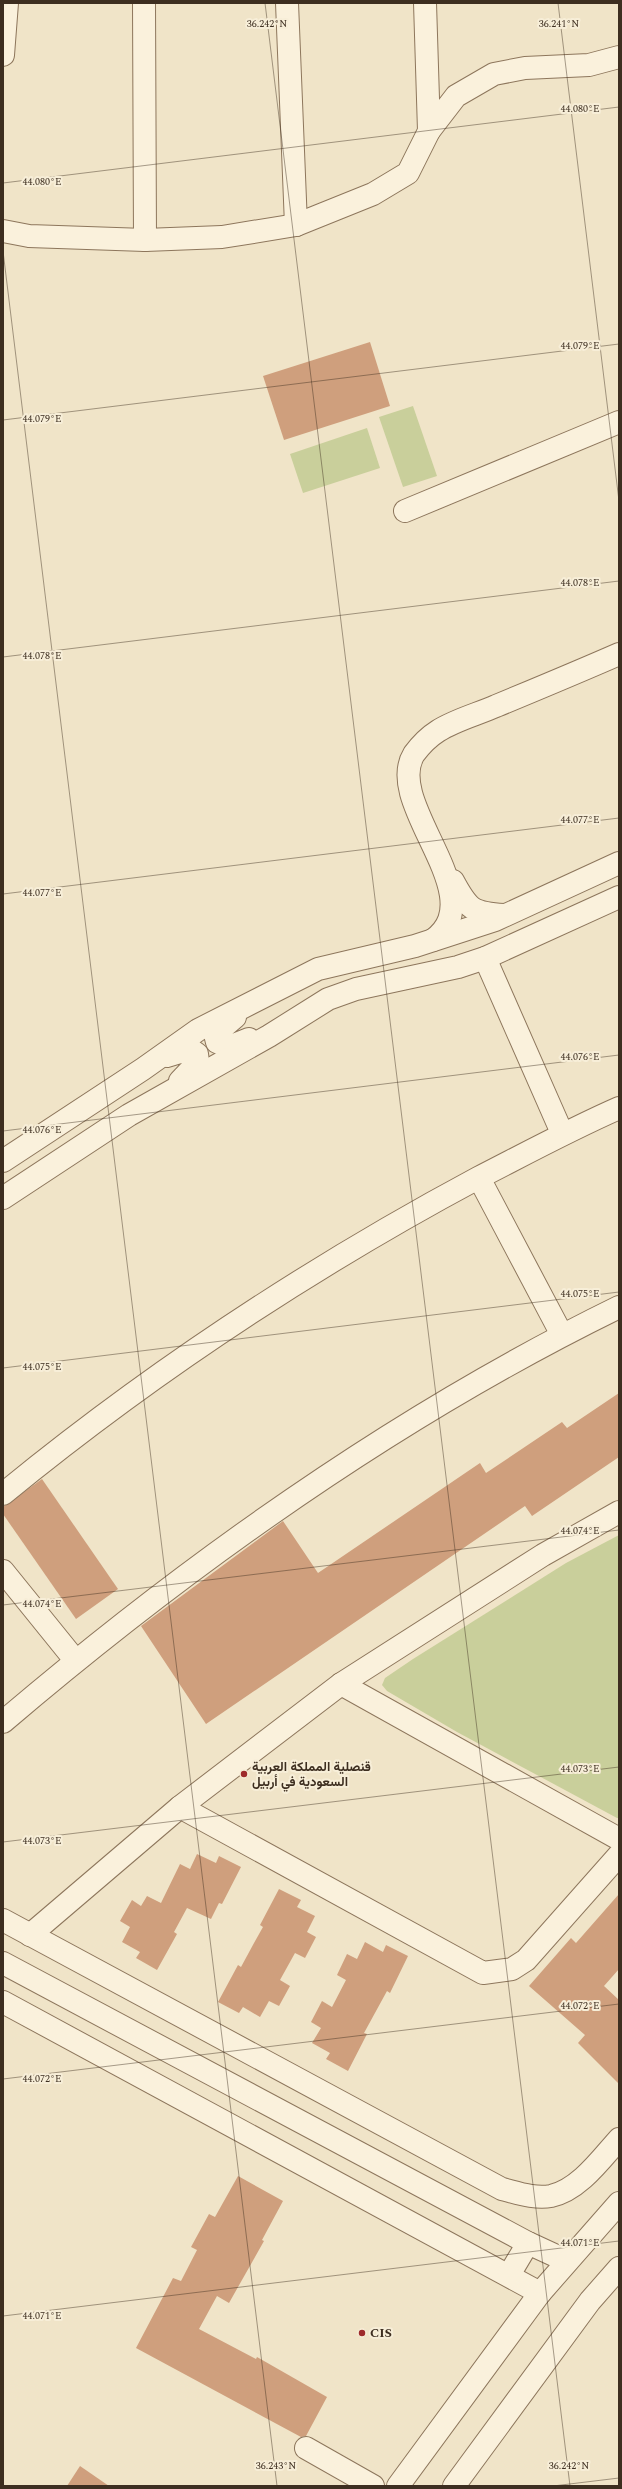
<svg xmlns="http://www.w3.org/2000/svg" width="622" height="2489" font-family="Spectral,Vazirmatn,serif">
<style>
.green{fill:#c9cf9b}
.building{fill:#cf9f7d}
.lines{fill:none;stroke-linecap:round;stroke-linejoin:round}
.minor-casing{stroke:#8d765c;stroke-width:24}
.minor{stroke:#faf1dc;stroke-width:22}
.ticks{fill:none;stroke:#3d2e20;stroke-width:1;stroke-opacity:0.45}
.poi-dot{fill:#9e2a2b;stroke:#f7eed8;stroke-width:1.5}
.labels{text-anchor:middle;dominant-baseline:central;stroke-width:4;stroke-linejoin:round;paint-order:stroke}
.poi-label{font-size:13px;font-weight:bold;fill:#3d2e20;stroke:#f7eed8;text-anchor:start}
.ticks-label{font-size:10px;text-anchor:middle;fill:#3d2e20;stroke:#f7eed8;stroke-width:4;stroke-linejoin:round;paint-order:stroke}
</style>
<rect width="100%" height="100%" fill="#f0e4c8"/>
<g class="green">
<polygon points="413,406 437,476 403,487 379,417"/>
<polygon points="367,428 380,468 303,493 290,454"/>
<polygon points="619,1535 619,1818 617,1818 457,1732 387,1691 382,1685 385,1678 413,1659 566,1563"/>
</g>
<g class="building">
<polygon points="370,342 390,406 284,440 263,376"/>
<polygon points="619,1393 619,1457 532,1516 525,1506 206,1724 141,1626 283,1521 318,1573 480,1463 486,1473 562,1422 567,1428"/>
<polygon points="42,1479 118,1589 76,1619 3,1514 3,1507"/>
<polygon points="197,1854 216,1863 219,1856 241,1867 222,1904 219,1903 211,1919 187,1908 174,1932 177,1934 157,1970 136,1958 140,1952 122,1942 130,1927 120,1921 132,1900 141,1906 147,1896 161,1903 180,1864 190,1869"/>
<polygon points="279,1889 301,1900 297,1907 315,1916 307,1932 316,1937 305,1958 295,1953 280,1980 290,1986 279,2006 269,2001 260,2017 243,2007 239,2013 218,2002 238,1965 241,1967 254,1943 263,1927 260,1925"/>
<polygon points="619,1894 619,1969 604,1986 619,2000 619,2084 578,2043 585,2035 529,1986 571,1938 576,1943"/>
<polygon points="365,1942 383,1952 386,1945 408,1956 390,1993 387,1991 364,2033 367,2034 348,2071 326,2059 330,2053 312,2043 321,2028 311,2022 322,2001 332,2007 346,1980 337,1975 347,1954 357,1959"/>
<polygon points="238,2176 283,2201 262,2240 264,2241 229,2303 217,2296 199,2329 256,2359 257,2357 327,2397 306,2436 301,2437 136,2348 173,2278 181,2281 197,2250 191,2247 209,2214 215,2217"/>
<polygon points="80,2466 109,2486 67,2486"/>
</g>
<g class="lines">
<g class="minor-casing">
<g id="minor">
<polyline points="144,3 145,240"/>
<polyline points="287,3 296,225"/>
<polyline points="3,55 7,3"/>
<polyline points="429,131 456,96 494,74 525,68 589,65 619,57"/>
<polyline points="3,231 29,236 145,240 222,237 296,225 373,194 408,173 429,131 425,3"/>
<polyline points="405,511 619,422"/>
<path d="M453,881C468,909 472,913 504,915"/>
<path d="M433,940C494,896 383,804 414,754C420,746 430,736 438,731C455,720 478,714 496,706C537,689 578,672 619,654"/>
<polyline points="485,958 562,1133"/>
<polyline points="235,1017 215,1034 217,1042 229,1047 249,1039"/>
<polyline points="167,1056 190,1049 197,1054 198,1062 180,1081"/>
<polyline points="3,1161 143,1069 198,1030 318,969 415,946 495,920 619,863"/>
<polyline points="479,1178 562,1335"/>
<polyline points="3,1198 129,1115 269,1036 328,999 356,989 458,967 485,958 619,897"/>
<path d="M3,1494C152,1372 308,1269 478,1178C525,1154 571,1129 619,1108"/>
<polyline points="3,1571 75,1660"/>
<polyline points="341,1684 619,1839"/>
<path d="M3,1722C192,1561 396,1416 619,1307"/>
<polyline points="180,1807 483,1973 512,1969 526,1960 619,1855"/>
<path d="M3,1920L502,2189C518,2193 535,2199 551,2196C579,2190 601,2159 619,2139"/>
<polyline points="30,1935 180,1807 341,1684 543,1555 619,1512"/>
<polyline points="3,1963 528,2243 567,2261"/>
<polyline points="3,2002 540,2293"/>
<polyline points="509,2275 528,2243"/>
<polyline points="306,2448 373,2486"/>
<polyline points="398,2486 540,2293 619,2203"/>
<polyline points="454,2486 590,2301 619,2268"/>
</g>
</g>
<use href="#minor" class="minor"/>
</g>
<path class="ticks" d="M265,3L570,2486M558,3L619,501M3,183L619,107M3,251L277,2486M3,420L619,344M3,657L619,581M3,894L619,818M3,1131L619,1055M3,1368L619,1292M3,1605L619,1530M3,1842L619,1767M3,2079L619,2004M3,2316L619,2241M553,2486L619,2478"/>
<g class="poi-dot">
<circle cx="244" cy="1774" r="4"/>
<circle cx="362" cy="2333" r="4"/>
</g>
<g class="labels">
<g class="poi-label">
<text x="252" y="1767">قنصلية المملكة العربية<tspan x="252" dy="15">السعودية في أربيل</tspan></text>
<text x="370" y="2333">CIS</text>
</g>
</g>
<g class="ticks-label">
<text x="267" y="27">36.242°N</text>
<text x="559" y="27">36.241°N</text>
<text x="580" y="112">44.080°E</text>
<text x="42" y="185">44.080°E</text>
<text x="580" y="349">44.079°E</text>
<text x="42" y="422">44.079°E</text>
<text x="580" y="586">44.078°E</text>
<text x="42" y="659">44.078°E</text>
<text x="580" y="823">44.077°E</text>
<text x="42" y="896">44.077°E</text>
<text x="580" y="1060">44.076°E</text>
<text x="42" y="1133">44.076°E</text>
<text x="580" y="1297">44.075°E</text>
<text x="42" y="1370">44.075°E</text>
<text x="580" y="1534">44.074°E</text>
<text x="42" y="1607">44.074°E</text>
<text x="580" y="1772">44.073°E</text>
<text x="42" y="1844">44.073°E</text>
<text x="580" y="2009">44.072°E</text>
<text x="42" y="2082">44.072°E</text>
<text x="580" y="2246">44.071°E</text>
<text x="42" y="2319">44.071°E</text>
<text x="276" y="2469">36.243°N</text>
<text x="569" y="2469">36.242°N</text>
</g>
<rect width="622" height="2489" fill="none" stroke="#3d2e20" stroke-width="8"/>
</svg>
